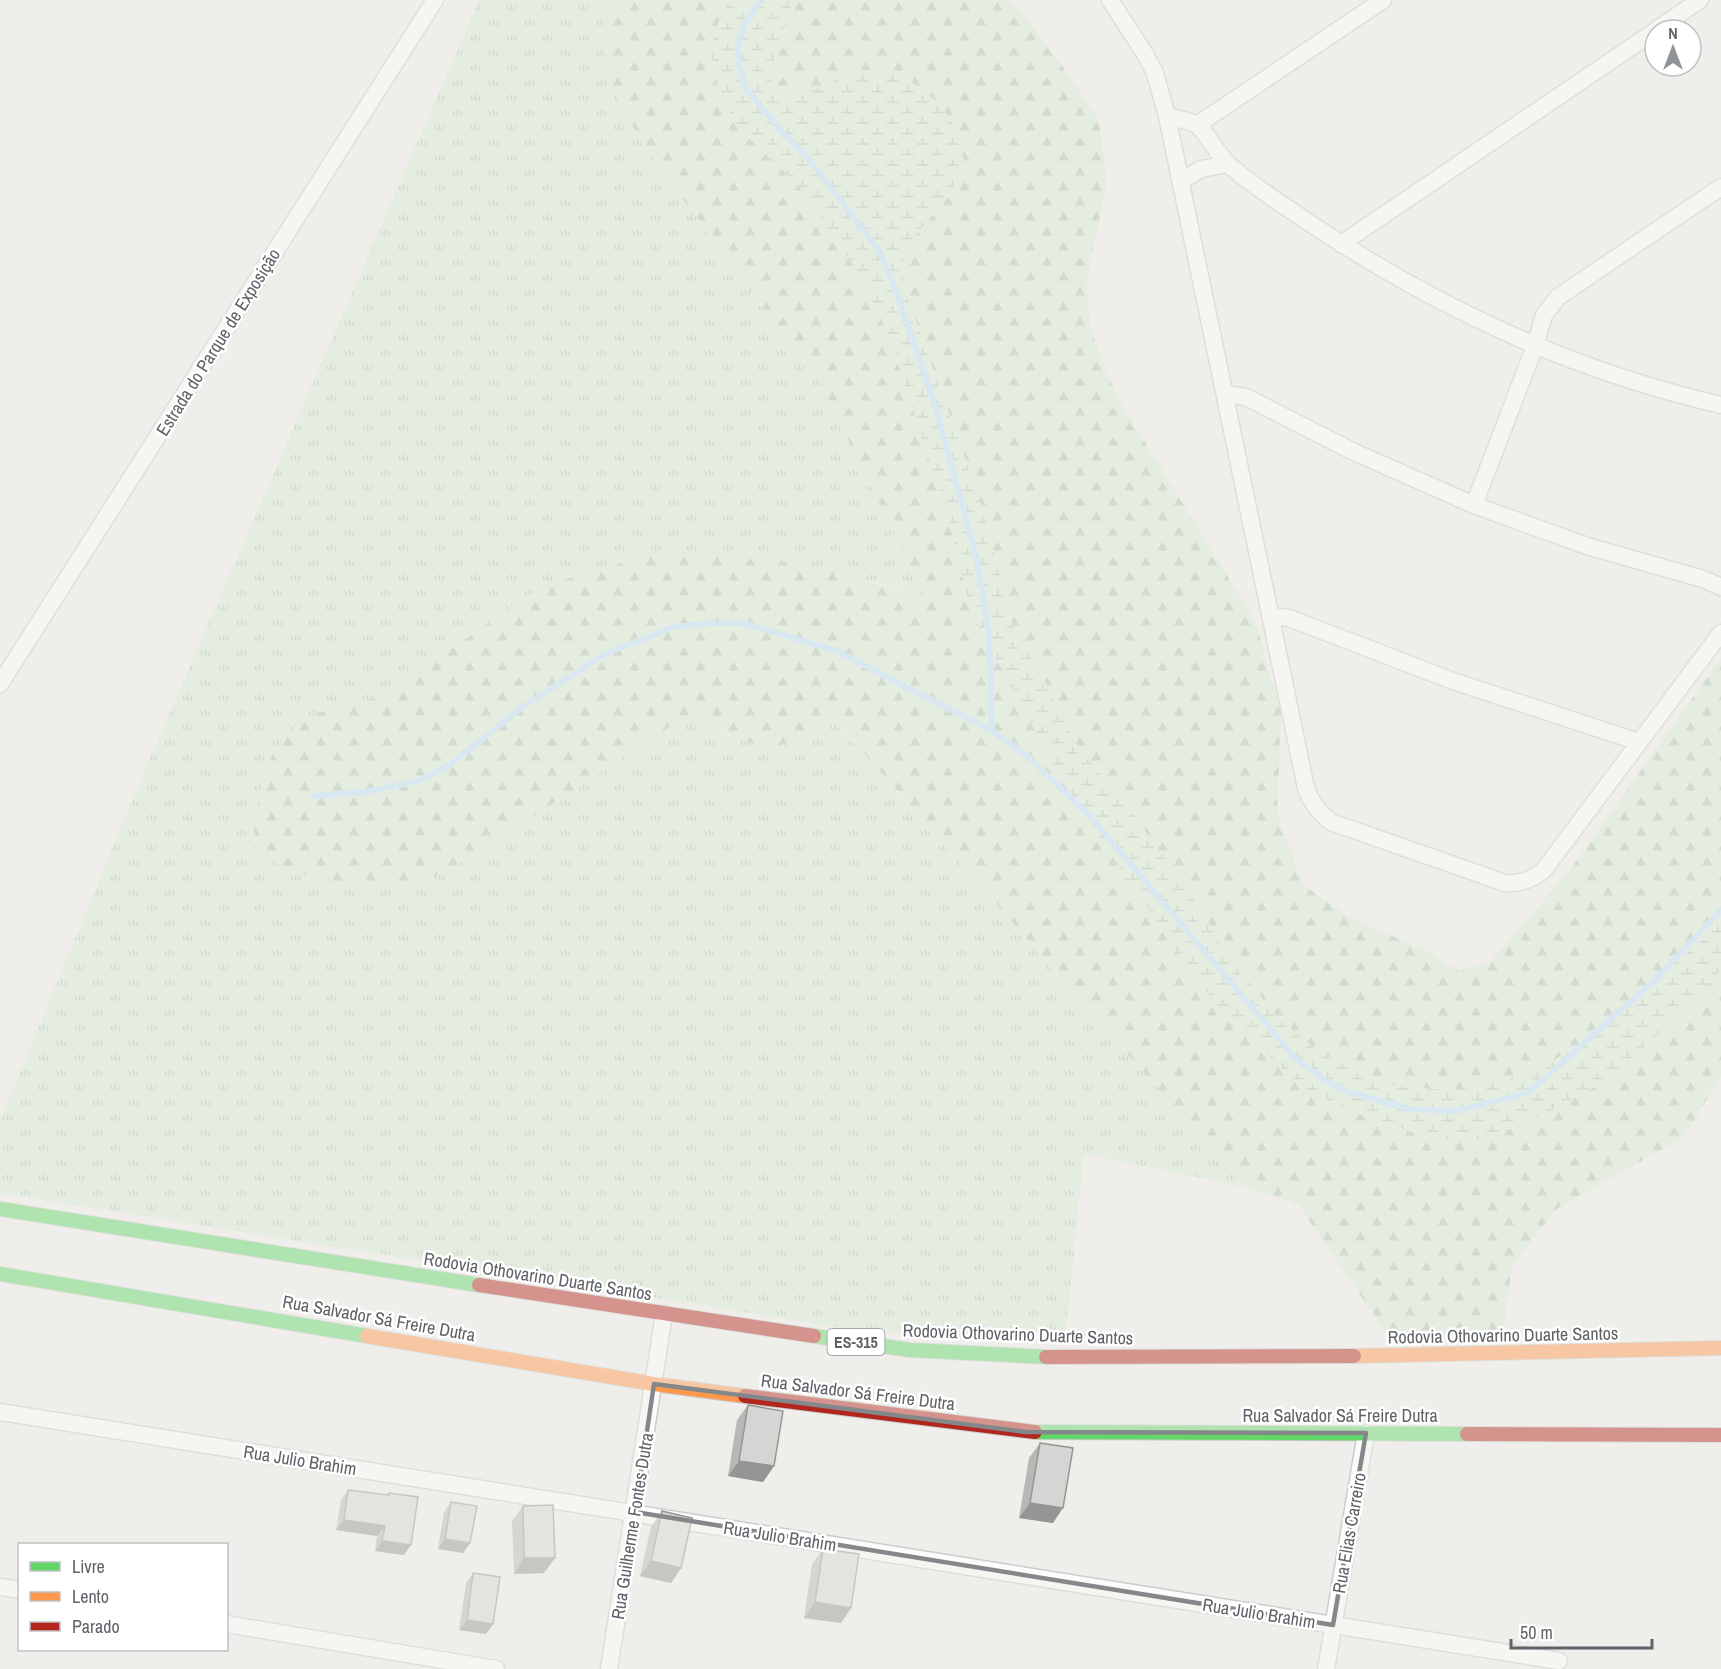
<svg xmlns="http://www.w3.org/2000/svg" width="1721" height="1669" font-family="'Archivo Narrow',sans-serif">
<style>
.grass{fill:url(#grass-tufts)}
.forest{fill:url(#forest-firs)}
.wetland{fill:url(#wetland-marsh)}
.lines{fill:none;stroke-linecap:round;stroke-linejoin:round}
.stream{stroke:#bfe0f9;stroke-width:6}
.street-casing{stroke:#cbcccc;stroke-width:19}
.fast-casing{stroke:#cacacb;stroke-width:16}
.slow-casing{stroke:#cacacb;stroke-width:16}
.jam-casing{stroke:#cacacb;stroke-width:16}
.street{stroke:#fdfcfc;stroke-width:16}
.fast{stroke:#63d668;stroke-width:14}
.slow{stroke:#ff974d;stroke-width:14}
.jam{stroke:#b3261e;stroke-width:14}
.wall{fill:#b8b7b5}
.shaded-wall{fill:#969594}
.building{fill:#d6d5d3;stroke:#969594;stroke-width:1.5}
.marked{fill:none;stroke:#84888a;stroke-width:4.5;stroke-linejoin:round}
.labels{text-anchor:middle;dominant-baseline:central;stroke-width:5;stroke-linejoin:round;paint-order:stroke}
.shield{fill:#fff;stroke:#8f9295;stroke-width:1.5}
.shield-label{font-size:16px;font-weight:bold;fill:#5f6368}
.street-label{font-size:18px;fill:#5f6368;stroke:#fff}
</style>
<defs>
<pattern id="grass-tufts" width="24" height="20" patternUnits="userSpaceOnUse" patternTransform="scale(1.5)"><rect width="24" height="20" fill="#d8ebd6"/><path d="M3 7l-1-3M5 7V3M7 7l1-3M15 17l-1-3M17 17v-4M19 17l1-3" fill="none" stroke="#b2c2b1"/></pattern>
<pattern id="forest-firs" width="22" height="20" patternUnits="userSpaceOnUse" patternTransform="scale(1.5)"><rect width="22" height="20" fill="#d8ebd6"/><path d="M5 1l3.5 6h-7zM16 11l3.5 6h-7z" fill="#b2c2b1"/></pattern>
<pattern id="wetland-marsh" width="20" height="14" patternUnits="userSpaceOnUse" patternTransform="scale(1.5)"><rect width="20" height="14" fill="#d8ebd6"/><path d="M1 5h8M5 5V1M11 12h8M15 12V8" fill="none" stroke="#b2c2b1"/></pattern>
</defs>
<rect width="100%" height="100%" fill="#efeeea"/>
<polygon class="grass" points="479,0 617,0 604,23 606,60 615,92 643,146 820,382 928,600 888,586 816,565 713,556 647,556 423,670 385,696 331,707 430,879 468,859 672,725 701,717 732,737 787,743 832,718 1244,1187 1084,1154 1066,1332 1025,1341 997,1342 837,1327 0,1193 0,1121 135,793"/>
<g class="forest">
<path d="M617,0H730L712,44V71L734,124L798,185L859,273L889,336L951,526L970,610L1064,784L1181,959L1228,1019L1306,1090L1361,1115L1418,1134L1683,1012L1721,970V1076L1684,1137L1558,1208L1513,1263L1502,1334L1389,1337L1298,1204L1244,1187L833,718C818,726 803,737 787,743C757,754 725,732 701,717L672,725L468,859L430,879L362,887L287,870L256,852L253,821L273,752L297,724L331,707L386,696L526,596L575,576L647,556H713L816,565L927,600L820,382L643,146L615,92L606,60L604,23Z"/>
<path d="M793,0H1007L1020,10L1062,66L1098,118L1107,181L1087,281L1090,327L1116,395L1255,621L1281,712L1277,813L1303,885L1351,918L1426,951L1459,971L1491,961L1570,870L1721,658V918L1706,937L1575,1047L1537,1071L1474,1089H1433L1388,1084L1355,1071L1310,1045L1272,1013L1256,989L1229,960L1201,909L1129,809L1079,749L1042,676L1014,629L983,509L901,279L906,247L950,194L842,78C816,88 799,97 772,88V67Z"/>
</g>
<polygon class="wetland" points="730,0 793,0 772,67 772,88 787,93 812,89 842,78 875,71 903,76 937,101 960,133 964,166 950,194 906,247 901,279 983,509 1014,629 1042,676 1079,749 1129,809 1201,909 1229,960 1256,989 1272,1013 1310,1045 1355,1071 1388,1084 1433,1089 1474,1089 1537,1071 1575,1047 1706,937 1721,918 1721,970 1683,1012 1604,1082 1554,1109 1488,1139 1450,1140 1418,1134 1361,1115 1306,1090 1228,1019 1181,959 1064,784 970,610 951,526 889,336 859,273 798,185 734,124 712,71 712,44 719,20"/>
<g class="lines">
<g class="stream">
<polyline points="761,0 743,26 738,46 739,64 745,87 781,131 808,158 878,249 893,283 935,405 976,556 989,633 992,731"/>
<polyline points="314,796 365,792 422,780 447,767 521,708 605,654 673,627 715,623 742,623 837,651 992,731 1025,754 1088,814 1296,1059 1323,1079 1351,1093 1410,1109 1457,1111 1528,1093 1655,980 1721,910"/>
</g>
<g class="street-casing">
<g id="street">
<path d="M1110,0L1145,54L1155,73L1167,116L1306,788C1311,803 1319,812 1331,822L1505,883C1520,884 1531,880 1543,871L1721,633"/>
<polyline points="1656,30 1700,0"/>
<path d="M1167,116C1176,119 1191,120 1198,126C1210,137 1217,154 1229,165C1254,187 1283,205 1311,224C1440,309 1570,370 1721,405"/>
<polyline points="1197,125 1383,0"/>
<polyline points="1181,181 1201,169 1228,164"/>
<polyline points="1341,244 1655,31"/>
<polyline points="1225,394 1246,397 1354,452 1474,505 1587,546 1703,579 1721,587"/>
<polyline points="1474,505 1535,346 1544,315 1558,297 1721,187"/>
<polyline points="1270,616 1289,618 1453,681 1639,742"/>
<polyline points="0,684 435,0"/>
<polyline points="0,1412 1559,1661"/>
<polyline points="0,1587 20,1590"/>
<polyline points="226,1624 496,1669"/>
<polyline points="609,1669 664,1314"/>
<polyline points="1326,1669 1366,1433"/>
</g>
</g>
<g class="fast-casing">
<g id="fast">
<polyline points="0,1209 479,1285"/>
<polyline points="0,1274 367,1336"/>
<polyline points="814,1336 910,1350 1046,1357"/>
<polyline points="1035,1432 1467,1434"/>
</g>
</g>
<g class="slow-casing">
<g id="slow">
<polyline points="367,1336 654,1384 745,1396"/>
<polyline points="1354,1356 1721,1348"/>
</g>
</g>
<g class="jam-casing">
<g id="jam">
<polyline points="479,1285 814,1336"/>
<polyline points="1046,1357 1354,1356"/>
<polyline points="745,1396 1035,1432"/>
<polyline points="1467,1434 1721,1435"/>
</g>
</g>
<use href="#street" class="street"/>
<use href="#fast" class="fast"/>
<use href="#slow" class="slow"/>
<use href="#jam" class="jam"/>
</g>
<g class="wall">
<polygon points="748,1405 774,1466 763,1482 728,1476 737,1420"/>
<polygon points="1040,1443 1053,1523 1019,1518 1029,1458"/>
<polygon points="348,1490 388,1495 389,1493 404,1555 375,1551 377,1536 336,1530 341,1500"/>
<polygon points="451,1502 470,1543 463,1553 438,1549 444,1512"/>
<polygon points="523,1506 544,1573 514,1574 512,1521"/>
<polygon points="662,1511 681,1568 671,1583 640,1576 651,1527"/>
<polygon points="823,1549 851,1608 841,1623 804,1618 812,1564"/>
<polygon points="473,1573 486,1634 459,1630 466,1583"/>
</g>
<g class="shaded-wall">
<polygon points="739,1461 774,1466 763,1482 728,1476"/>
<polygon points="1030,1503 1063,1508 1053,1523 1019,1518"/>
<polygon points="344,1520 385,1526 377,1536 336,1530"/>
<polygon points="445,1539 470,1543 463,1553 438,1549"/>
<polygon points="382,1541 411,1545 404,1555 375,1551"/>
<polygon points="524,1558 555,1558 544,1573 514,1574"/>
<polygon points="651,1561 681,1568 671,1583 640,1576"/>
<polygon points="815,1602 851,1608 841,1623 804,1618"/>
<polygon points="467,1620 493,1624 486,1634 459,1630"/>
</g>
<g class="building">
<polygon points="748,1405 783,1411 774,1466 739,1461"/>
<polygon points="1040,1443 1073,1448 1063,1508 1030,1503"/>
<polygon points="348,1490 389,1495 389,1493 418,1497 411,1545 382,1541 385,1526 344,1520"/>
<polygon points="451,1502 477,1506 470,1543 445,1539"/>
<polygon points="553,1505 555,1558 524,1558 523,1506"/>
<polygon points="662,1511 692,1518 681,1568 651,1561"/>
<polygon points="823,1549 859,1554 851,1608 815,1602"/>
<polygon points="473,1573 500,1577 493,1624 467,1620"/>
</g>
<path d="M0 0H1721V1669H0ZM654,1384L1026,1432L1366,1433L1333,1625L635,1512Z" fill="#efeeea" fill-opacity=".55" fill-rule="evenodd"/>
<path class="marked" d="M654,1384L1026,1432L1366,1433L1333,1625L635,1512Z"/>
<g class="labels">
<rect class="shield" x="827.5" y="1329" width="57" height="26" rx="4.5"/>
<g class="shield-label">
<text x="856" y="1342">ES-315</text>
</g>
<g class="street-label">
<text transform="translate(218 342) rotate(-58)">Estrada do Parque de Exposição</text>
<text transform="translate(538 1276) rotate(9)">Rodovia Othovarino Duarte Santos</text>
<text transform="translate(379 1318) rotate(10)">Rua Salvador Sá Freire Dutra</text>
<text transform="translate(1018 1334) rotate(2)">Rodovia Othovarino Duarte Santos</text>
<text transform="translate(1503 1335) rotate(-1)">Rodovia Othovarino Duarte Santos</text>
<text transform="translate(858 1392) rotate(7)">Rua Salvador Sá Freire Dutra</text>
<text x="1340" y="1415">Rua Salvador Sá Freire Dutra</text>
<text transform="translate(300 1460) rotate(9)">Rua Julio Brahim</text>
<text transform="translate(632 1526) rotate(-81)">Rua Guilherme Fontes Dutra</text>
<text transform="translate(1349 1533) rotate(-80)">Rua Elias Carreiro</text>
<text transform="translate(780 1536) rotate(9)">Rua Julio Brahim</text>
<text transform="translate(1259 1613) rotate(9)">Rua Julio Brahim</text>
</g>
</g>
<rect x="18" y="1543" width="210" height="108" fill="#ffffff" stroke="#bfc1c3" stroke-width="1.5"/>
<rect x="30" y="1562" width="30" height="9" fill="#63d668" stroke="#bfc1c3" stroke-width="1.5"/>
<text x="72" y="1573" font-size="18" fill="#5f6368">Livre</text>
<rect x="30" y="1592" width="30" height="9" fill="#ff974d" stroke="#bfc1c3" stroke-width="1.5"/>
<text x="72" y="1603" font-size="18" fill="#5f6368">Lento</text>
<rect x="30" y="1622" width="30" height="9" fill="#b3261e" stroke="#bfc1c3" stroke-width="1.5"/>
<text x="72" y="1633" font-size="18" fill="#5f6368">Parado</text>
<g transform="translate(1673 48)"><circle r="28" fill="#ffffff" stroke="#bfc1c3" stroke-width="1.5"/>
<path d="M0-4.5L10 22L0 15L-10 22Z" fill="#919496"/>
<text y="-9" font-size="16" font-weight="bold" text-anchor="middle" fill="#5f6368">N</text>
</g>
<path d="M1511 1639v9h141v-9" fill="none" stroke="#5f6368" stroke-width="3"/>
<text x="1520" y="1639" font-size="18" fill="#5f6368" stroke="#ffffff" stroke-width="4.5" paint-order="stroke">50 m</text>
</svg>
